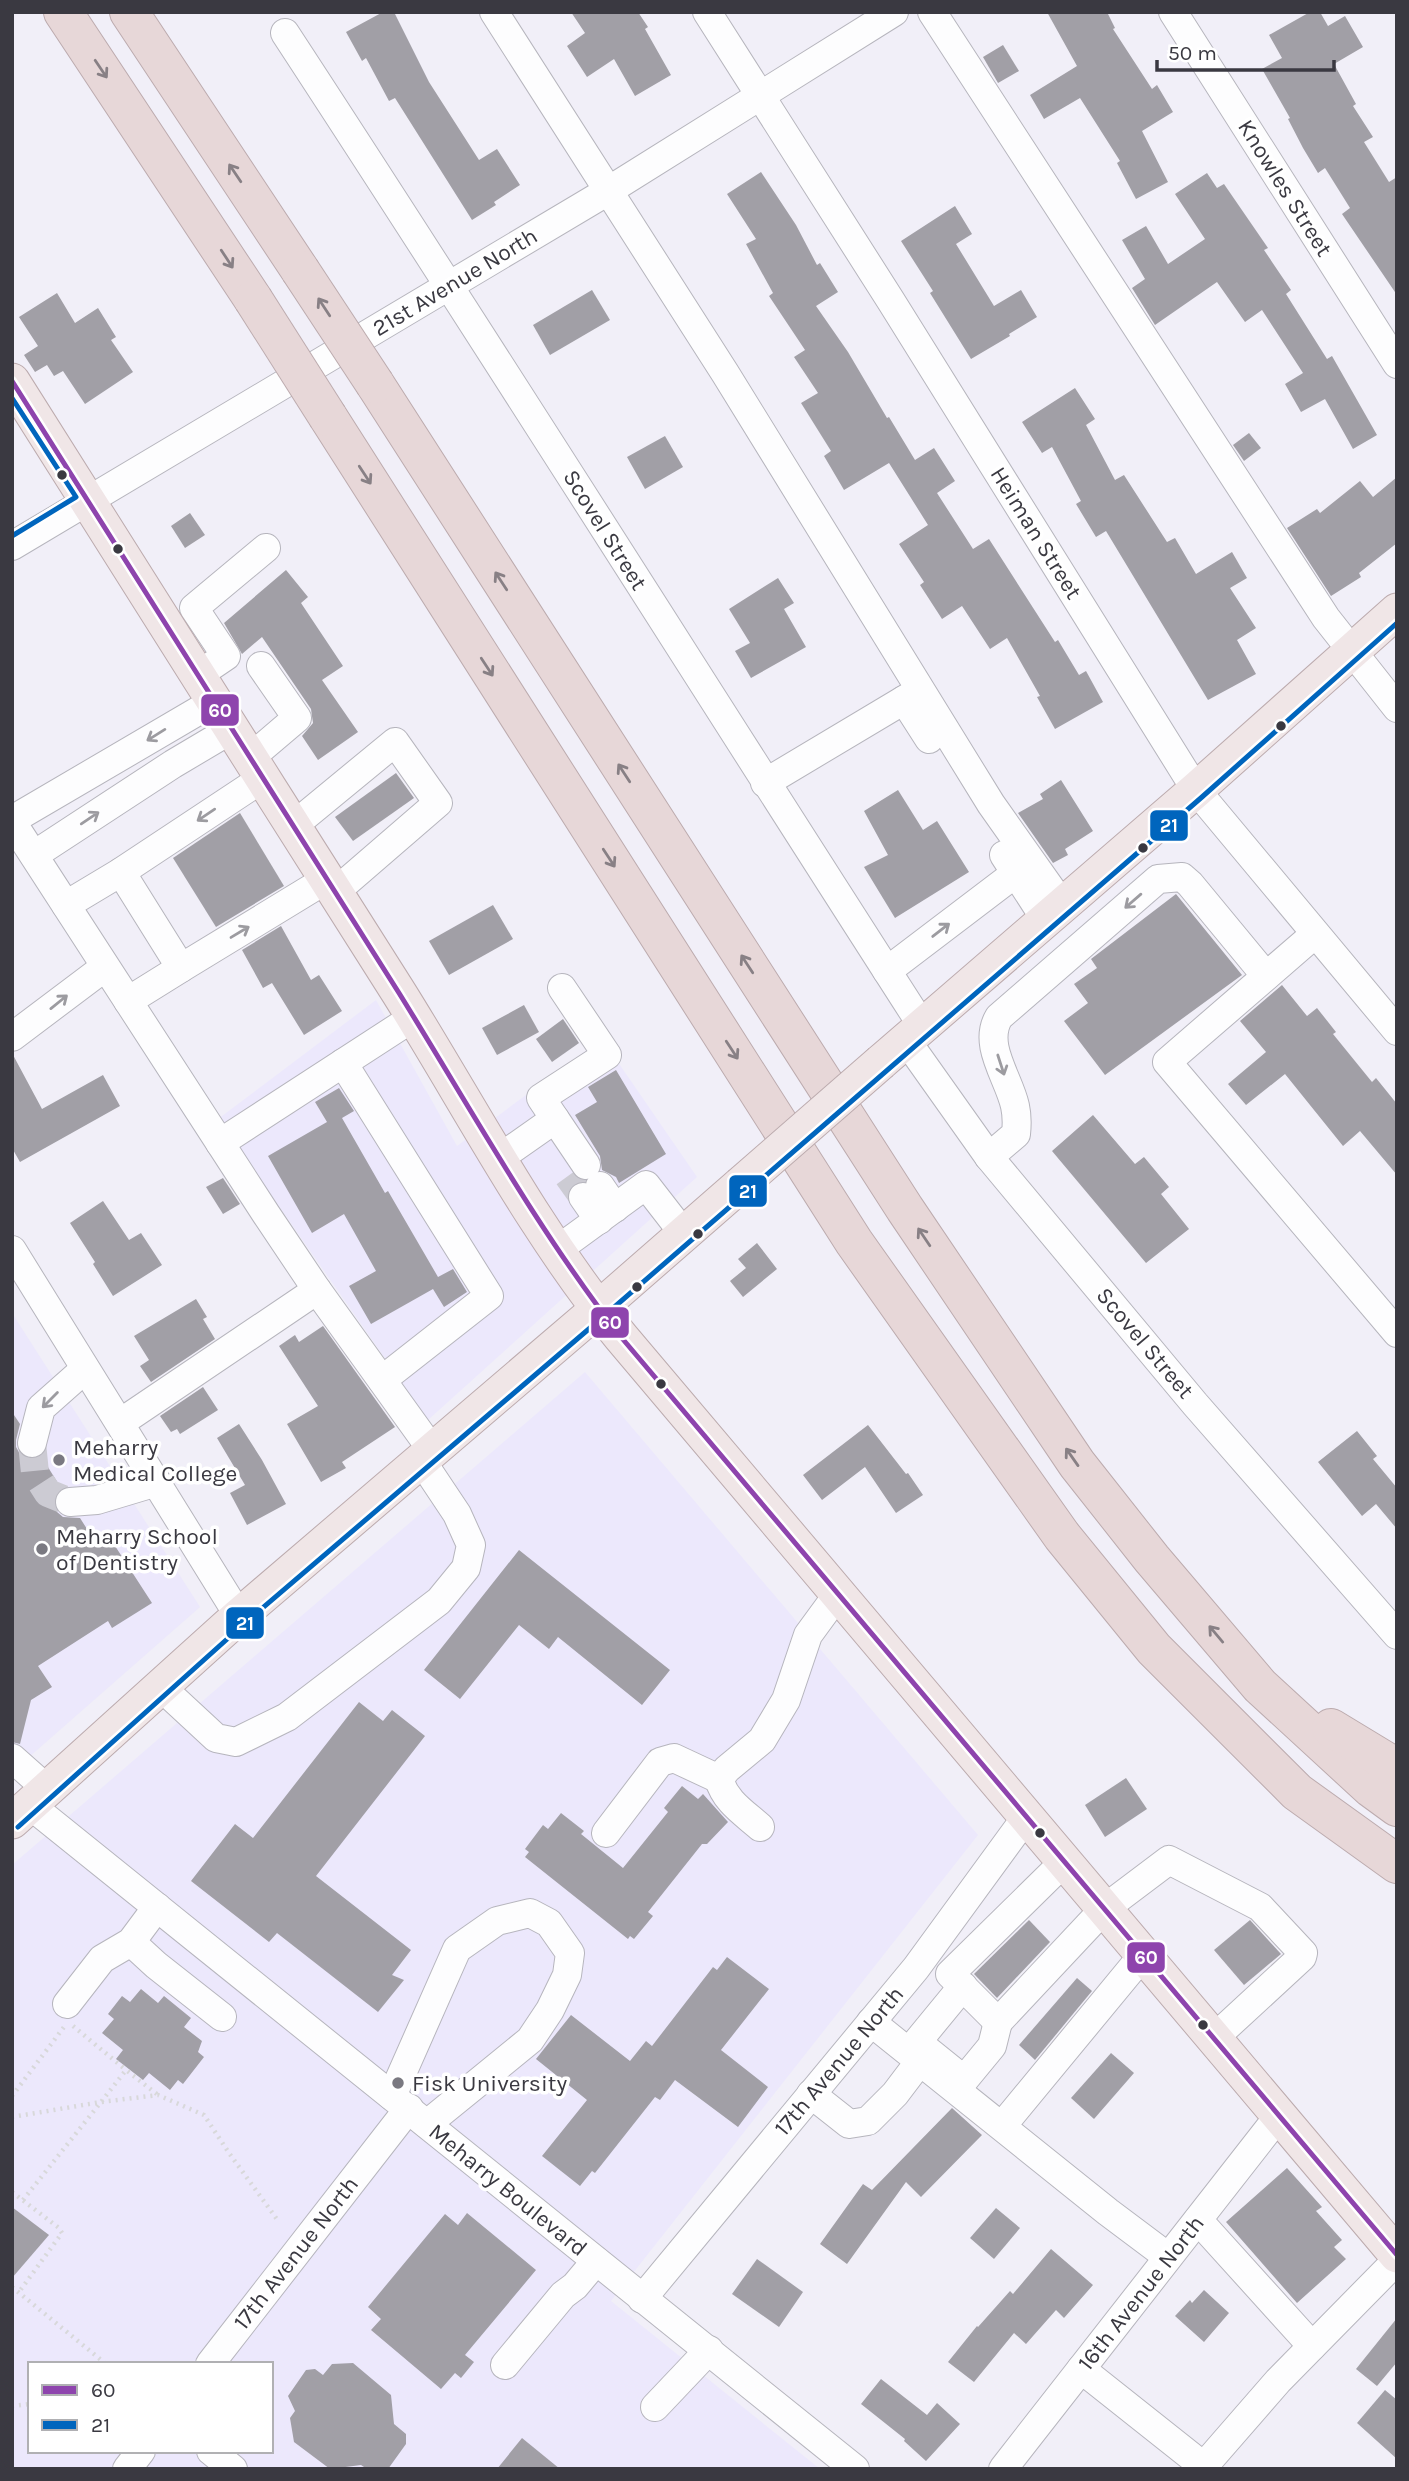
<svg xmlns="http://www.w3.org/2000/svg" width="1409" height="2481" font-family="Karla,sans-serif">
<style>
.built{fill:#ece8fc;fill-rule:evenodd}
.building{fill:#a19fa6}
.lines{fill:none;stroke-linecap:round;stroke-linejoin:round}
.minor-tunnel{stroke:#cccbd3;stroke-width:28;stroke-dasharray:28 14;stroke-linecap:butt}
.minor-casing{stroke:#b6b5bd;stroke-width:30}
.major-casing{stroke:#bcabae;stroke-width:37}
.highway-casing{stroke:#bcabae;stroke-width:40}
.path{stroke:#d8d8da;stroke-width:4.5;stroke-dasharray:2 5;stroke-linecap:butt}
.minor{stroke:#fdfdfe;stroke-width:28}
.major{stroke:#f0e6e7;stroke-width:35}
.highway{stroke:#e7d7d8;stroke-width:38}
.major-bridge-casing{stroke:#bcabae;stroke-width:37;stroke-linecap:butt}
.highway-bridge-casing{stroke:#bcabae;stroke-width:40;stroke-linecap:butt}
.major-bridge{stroke:#f0e6e7;stroke-width:35}
.highway-bridge{stroke:#e7d7d8;stroke-width:38}
.bus-1-casing{stroke:#fff;stroke-width:10}
.bus-2-casing{stroke:#fff;stroke-width:10}
.bus-1{stroke:#8e44ad;stroke-width:5}
.bus-2{stroke:#0065bd;stroke-width:5}
.oneway{stroke:#888085}
.oneway2{stroke:#9c9ba0}
.bus-dot{fill:#3a3941;stroke:#fff;stroke-width:2.5}
.poi-dot{fill:#7a7981;stroke:#fff;stroke-width:2.5}
.labels{text-anchor:middle;dominant-baseline:central;stroke-width:7;stroke-linejoin:round;paint-order:stroke}
.street-label{font-size:23px;fill:#3a3941;stroke:#fff}
.poi-label{font-size:23px;fill:#3a3941;stroke:#fff;text-anchor:start}
.line-badge{stroke:#fff;stroke-width:2.5}
.badge-label{font-size:19px;text-anchor:middle;font-weight:bold;fill:#fff}
</style>
<rect width="100%" height="100%" fill="#f1eff8"/>
<g class="built">
<polygon points="376,1000 457,1146 602,1039 697,1177 428,1420 218,1119"/>
<polygon points="12,1313 200,1607 12,1772"/>
<path d="M585,1372L978,1835L611,2301L820,2469H12V1865ZM30,2364H271V2451H30Z"/>
</g>
<g class="building">
<polygon points="383,12 394,12 429,82 479,160 497,149 520,185 494,202 496,205 472,220 395,98 389,101 366,58 362,61 346,32"/>
<polygon points="571,12 638,12 648,27 645,29 671,75 635,96 614,59 587,77 567,46 585,33"/>
<polygon points="1047,12 1107,12 1115,28 1113,29 1152,89 1157,85 1173,112 1142,131 1168,182 1136,199 1117,163 1120,161 1080,98 1044,119 1030,95 1077,66"/>
<polygon points="1310,12 1320,12 1328,26 1345,16 1363,47 1334,64 1356,104 1353,106 1373,137 1364,142 1389,182 1397,177 1397,295 1342,214 1350,208 1325,168 1318,173 1303,148 1288,119 1290,118 1262,69 1282,58 1269,35"/>
<polygon points="1003,45 1019,71 998,83 983,57"/>
<polygon points="761,172 796,225 817,265 820,263 838,292 816,306 848,352 887,418 889,417 915,460 934,448 955,481 937,493 973,549 989,539 1055,642 1058,640 1079,675 1086,671 1103,702 1055,729 1037,697 1040,696 1007,638 990,649 962,606 942,619 920,585 924,582 899,544 928,525 889,463 844,490 824,456 831,451 801,403 818,393 794,357 805,350 769,296 773,293 746,244 756,239 727,194"/>
<polygon points="1207,173 1217,188 1224,184 1268,248 1264,250 1291,290 1286,294 1327,359 1332,356 1377,435 1353,449 1325,399 1301,412 1285,384 1303,373 1262,310 1245,322 1217,282 1155,325 1132,288 1145,279 1122,240 1146,226 1168,264 1205,239 1175,194"/>
<polygon points="955,206 972,234 956,244 994,306 1021,290 1037,317 1009,334 1010,336 971,359 930,293 933,291 901,241"/>
<polygon points="592,290 610,320 550,355 533,325"/>
<polygon points="57,293 75,323 98,308 116,337 111,340 133,372 85,404 63,371 54,376 47,365 35,372 24,355 38,346 19,317"/>
<polygon points="1075,388 1095,419 1086,425 1115,480 1124,475 1167,542 1175,538 1196,574 1232,552 1247,578 1230,588 1256,628 1237,640 1256,674 1208,700 1106,531 1096,537 1076,504 1081,501 1052,447 1042,453 1022,422"/>
<polygon points="1249,433 1261,448 1244,461 1233,445"/>
<polygon points="665,436 683,467 645,489 627,457"/>
<polygon points="1397,477 1397,543 1359,573 1361,577 1331,596 1287,528 1317,509 1320,513 1360,481 1373,497"/>
<polygon points="190,513 205,535 185,548 171,526"/>
<polygon points="286,570 308,597 301,603 343,666 322,680 358,732 318,760 302,736 313,723 311,709 262,637 242,654 224,623"/>
<polygon points="778,578 794,603 784,609 806,647 751,678 735,651 750,643 729,609"/>
<polygon points="396,773 414,798 353,841 335,817"/>
<polygon points="1061,780 1093,831 1065,849 1068,855 1053,863 1018,813 1043,799 1040,794"/>
<polygon points="898,790 923,830 937,821 969,872 895,918 864,867 888,855 864,811"/>
<polygon points="240,813 284,886 216,927 173,858"/>
<polygon points="1176,894 1242,975 1105,1075 1064,1021 1088,1003 1074,984 1097,968 1091,959"/>
<polygon points="493,905 513,939 449,975 429,941"/>
<polygon points="281,926 311,980 319,975 342,1011 304,1035 272,983 263,988 242,950"/>
<polygon points="1282,985 1307,1016 1317,1008 1336,1032 1333,1034 1372,1082 1376,1078 1397,1104 1397,1175 1360,1131 1343,1146 1285,1074 1246,1105 1228,1084 1266,1052 1240,1021"/>
<polygon points="524,1005 539,1032 497,1055 482,1028"/>
<polygon points="563,1019 579,1043 552,1062 536,1039"/>
<polygon points="12,1053 42,1109 103,1075 120,1106 20,1162 12,1148"/>
<polygon points="616,1070 666,1154 619,1183 616,1177 602,1170 600,1156 575,1115 597,1102 588,1087"/>
<polygon points="339,1088 354,1111 342,1118 385,1193 388,1191 438,1277 453,1269 467,1292 444,1307 433,1289 371,1324 349,1286 376,1271 344,1214 312,1233 268,1156 327,1122 315,1102"/>
<polygon points="1093,1115 1135,1164 1144,1157 1169,1187 1161,1194 1189,1229 1146,1263 1052,1151"/>
<polygon points="223,1178 240,1204 223,1214 206,1187"/>
<polygon points="103,1201 129,1240 141,1233 162,1265 113,1296 93,1264 95,1262 70,1223"/>
<polygon points="757,1243 777,1269 743,1297 730,1281 746,1268 738,1259"/>
<polygon points="196,1299 207,1317 203,1319 215,1339 151,1382 140,1366 149,1360 134,1336"/>
<polygon points="323,1326 395,1427 342,1462 346,1468 321,1482 287,1424 318,1406 279,1346 295,1335 299,1342"/>
<polygon points="203,1387 218,1410 180,1434 177,1429 171,1432 160,1416"/>
<polygon points="12,1412 20,1424 16,1440 16,1447 20,1454 29,1459 41,1456 61,1488 55,1494 53,1503 57,1512 63,1517 80,1518 94,1540 106,1532 152,1603 112,1628 108,1621 38,1666 52,1687 31,1700 20,1744 12,1742"/>
<polygon points="239,1424 262,1460 286,1504 247,1525 230,1493 245,1485 217,1438"/>
<polygon points="868,1425 906,1474 908,1473 923,1495 896,1513 865,1467 822,1500 803,1475"/>
<polygon points="1357,1431 1377,1456 1373,1459 1397,1488 1397,1529 1376,1504 1362,1516 1318,1462"/>
<polygon points="519,1550 670,1670 642,1705 558,1637 549,1649 519,1625 460,1699 424,1670"/>
<polygon points="359,1702 383,1721 392,1710 425,1736 316,1876 411,1950 392,1975 404,1980 378,2012 277,1933 269,1942 191,1881 235,1824 253,1838"/>
<polygon points="1126,1778 1147,1809 1105,1837 1085,1805"/>
<polygon points="682,1786 698,1799 703,1794 728,1822 707,1844 702,1844 648,1912 653,1916 634,1939 630,1936 628,1939 525,1857 529,1852 525,1849 543,1825 548,1829 561,1813 584,1831 581,1834 623,1868 668,1812 664,1808"/>
<polygon points="1029,1920 1050,1942 997,1998 974,1974"/>
<polygon points="1250,1920 1281,1954 1244,1985 1214,1950"/>
<polygon points="727,1957 769,1989 721,2050 768,2087 738,2127 675,2080 660,2100 655,2097 595,2173 592,2171 580,2186 542,2156 587,2100 536,2059 571,2015 630,2061 646,2041 652,2046 713,1967 717,1970"/>
<polygon points="1077,1978 1092,1991 1035,2060 1019,2045"/>
<polygon points="141,1989 158,2003 164,1996 191,2018 184,2027 202,2041 198,2052 204,2057 183,2084 178,2080 170,2090 149,2073 143,2080 116,2059 123,2050 102,2033 114,2019 108,2014 122,1996 130,2002"/>
<polygon points="1111,2053 1134,2073 1094,2119 1071,2098"/>
<polygon points="952,2108 982,2135 921,2197 906,2182 847,2264 820,2244 863,2184 872,2190"/>
<polygon points="1287,2168 1322,2207 1316,2211 1342,2240 1334,2247 1346,2259 1297,2303 1226,2222"/>
<polygon points="12,2207 49,2235 12,2278"/>
<polygon points="996,2208 1020,2228 994,2259 970,2238"/>
<polygon points="467,2213 536,2270 465,2355 474,2362 461,2378 455,2373 441,2389 371,2330 381,2319 368,2307 445,2214 458,2225"/>
<polygon points="1051,2249 1093,2285 1064,2318 1056,2310 1026,2344 1014,2333 974,2382 948,2362 977,2326 978,2327 1010,2291 1013,2294"/>
<polygon points="757,2259 803,2292 779,2327 732,2294"/>
<polygon points="1204,2290 1229,2313 1204,2342 1175,2316 1190,2300 1192,2303"/>
<polygon points="1397,2318 1397,2362 1377,2386 1356,2369"/>
<polygon points="353,2363 391,2395 394,2424 406,2434 406,2444 388,2469 367,2469 361,2465 330,2469 294,2442 290,2418 295,2411 288,2396 306,2370 315,2369 323,2375 332,2364"/>
<polygon points="881,2379 927,2415 937,2403 960,2424 926,2461 904,2441 905,2439 861,2404"/>
<polygon points="1385,2390 1397,2400 1397,2459 1357,2423"/>
<polygon points="522,2438 560,2469 497,2469"/>
</g>
<g class="lines">
<g class="minor-tunnel">
<polyline points="568,1176 583,1197"/>
<polyline points="32,1443 35,1473 48,1493 70,1502"/>
</g>
<g class="minor-casing">
<g id="minor">
<polyline points="494,12 725,373 991,804 1063,906"/>
<polyline points="707,12 891,301 1196,790 1397,1031"/>
<polyline points="932,12 1326,618 1397,708"/>
<polyline points="1173,12 1397,364"/>
<path d="M285,33C501,363 710,696 923,1027"/>
<polyline points="12,546 608,191 894,12"/>
<polyline points="198,675 226,656 194,608 266,548"/>
<polyline points="904,700 929,739"/>
<polyline points="250,758 297,718 261,666"/>
<polyline points="765,783 919,691"/>
<polyline points="12,820 215,701"/>
<polyline points="12,822 266,1214 317,1290 432,1450"/>
<polyline points="293,826 395,742 438,803 335,892"/>
<polyline points="34,855 173,764 232,729"/>
<polyline points="1004,855 1046,920"/>
<polyline points="121,872 181,968 128,1001"/>
<polyline points="66,905 121,872 263,778"/>
<polyline points="1315,934 1167,1062 1397,1333"/>
<polyline points="181,968 327,879"/>
<polyline points="887,971 1016,873"/>
<polyline points="12,1037 105,967"/>
<polyline points="906,1040 989,1157 1195,1404 1397,1635"/>
<polyline points="343,1063 489,1296 382,1380"/>
<polyline points="555,1119 541,1098 607,1055 562,988"/>
<polyline points="220,1143 414,1017"/>
<path d="M989,1157L1016,1134C1017,1125 1017,1115 1015,1106C1009,1078 982,1045 999,1017L1158,879L1182,877L1190,884L1266,976"/>
<polyline points="498,1159 555,1119 586,1165"/>
<polyline points="600,1186 615,1208"/>
<polyline points="583,1197 599,1220"/>
<polyline points="12,1250 239,1616"/>
<polyline points="557,1250 646,1185 684,1234"/>
<polyline points="120,1423 317,1290"/>
<polyline points="32,1443 41,1408 85,1369"/>
<polyline points="70,1502 97,1500 157,1482"/>
<polyline points="161,1687 216,1738 236,1742 287,1717 439,1601 466,1568 471,1545 457,1514 421,1460"/>
<polyline points="12,1758 48,1790"/>
<polyline points="30,1805 855,2469"/>
<path d="M760,1827C743,1812 725,1801 719,1779L727,1769L762,1740L786,1700L808,1635L838,1594"/>
<polyline points="606,1833 660,1762 674,1758 719,1779"/>
<polyline points="1065,1861 950,1974 998,2022 1104,1909 1169,1860 1260,1907 1303,1953 1302,1957 1213,2039"/>
<polyline points="131,1942 156,1965 222,2017"/>
<polyline points="963,1986 917,2042 964,2080 992,2046 998,2022"/>
<polyline points="67,2004 102,1959 131,1942 157,1907"/>
<polyline points="871,2022 1108,2212 1168,2257"/>
<polyline points="811,2094 849,2124 868,2121 895,2094 920,2061"/>
<polyline points="392,2096 457,1949 497,1921 530,1913 549,1923 570,1953 567,1975 550,2010 530,2040 427,2124"/>
<polyline points="1002,2126 1143,1955"/>
<polyline points="1198,2220 1312,2346"/>
<polyline points="642,2299 916,1968 1027,1816"/>
<polyline points="210,2364 409,2108"/>
<polyline points="505,2365 563,2295 575,2286 596,2261"/>
<polyline points="1081,2369 1207,2469"/>
<polyline points="655,2407 709,2350"/>
<polyline points="211,2451 233,2469"/>
<polyline points="1204,2466 1278,2381 1397,2260"/>
<polyline points="127,2469 141,2451"/>
<polyline points="1003,2469 1278,2117"/>
</g>
</g>
<g class="major-casing">
<g id="major">
<path d="M12,381C140,586 270,789 399,993C471,1108 534,1231 621,1337L1397,2255"/>
<polyline points="881,1062 1196,790 1397,611"/>
<polyline points="12,1821 239,1616 598,1309 740,1185"/>
</g>
</g>
<g class="highway-casing">
<g id="highway">
<polyline points="63,12 253,299"/>
<polyline points="129,12 300,270"/>
<polyline points="375,384 905,1209 1077,1464 1152,1559 1260,1686 1371,1788 1397,1807"/>
<polyline points="328,417 854,1242 1062,1536 1154,1649 1297,1792 1397,1864"/>
<polyline points="1331,1728 1397,1768"/>
</g>
</g>
<g class="path">
<polyline points="73,2026 126,2070"/>
<polyline points="12,2096 64,2027"/>
<polyline points="12,2117 101,2102 126,2070 158,2095"/>
<polyline points="12,2192 59,2228 62,2233 19,2292"/>
<polyline points="23,2200 101,2102 158,2095 204,2115 229,2153 279,2222"/>
<polyline points="12,2287 106,2364"/>
<polyline points="12,2406 30,2404"/>
</g>
<use href="#minor" class="minor"/>
<use href="#major" class="major"/>
<use href="#highway" class="highway"/>
<g class="major-bridge-casing">
<polyline id="major-bridge" points="740,1185 881,1062"/>
</g>
<g class="highway-bridge-casing">
<g id="highway-bridge">
<polyline points="300,270 375,384"/>
<polyline points="253,299 328,417"/>
</g>
</g>
<use href="#major-bridge" class="major-bridge"/>
<use href="#highway-bridge" class="highway-bridge"/>
<g class="bus-1-casing">
<path id="bus-1" d="M12,381C140,586 271,788 399,993C471,1109 537,1229 621,1337L1397,2255"/>
</g>
<g class="bus-2-casing">
<g id="bus-2">
<polyline points="12,398 76,497 12,536"/>
<polyline points="18,1827 245,1623 604,1316 1202,797 1397,623"/>
</g>
</g>
<use href="#bus-1" class="bus-1"/>
<use href="#bus-2" class="bus-2"/>
</g>
<defs><path id="oneway-shaft" d="M-6 0H5M1.5-3L5.5 0L1.5 3" fill="none" stroke-width="1.6" stroke-linecap="round" stroke-linejoin="round" transform="scale(1.75)"/></defs>
<g class="oneway">
<use href="#oneway-shaft" transform="translate(101 69) rotate(56)"/>
<use href="#oneway-shaft" transform="translate(235 173) rotate(-124)"/>
<use href="#oneway-shaft" transform="translate(227 259) rotate(57)"/>
<use href="#oneway-shaft" transform="translate(324 307) rotate(-123)"/>
<use href="#oneway-shaft" transform="translate(365 475) rotate(57)"/>
<use href="#oneway-shaft" transform="translate(501 581) rotate(-123)"/>
<use href="#oneway-shaft" transform="translate(487 667) rotate(57)"/>
<use href="#oneway-shaft" transform="translate(624 773) rotate(-123)"/>
<use href="#oneway-shaft" transform="translate(609 858) rotate(57)"/>
<use href="#oneway-shaft" transform="translate(747 964) rotate(-123)"/>
<use href="#oneway-shaft" transform="translate(732 1050) rotate(57)"/>
<use href="#oneway-shaft" transform="translate(924 1237) rotate(-124)"/>
<use href="#oneway-shaft" transform="translate(1072 1457) rotate(-125)"/>
<use href="#oneway-shaft" transform="translate(1216 1634) rotate(-130)"/>
</g>
<g class="oneway2">
<use href="#oneway-shaft" transform="translate(156 735) rotate(148)"/>
<use href="#oneway-shaft" transform="translate(206 815) rotate(146)"/>
<use href="#oneway-shaft" transform="translate(90 818) rotate(-34)"/>
<use href="#oneway-shaft" transform="translate(1133 901) rotate(139)"/>
<use href="#oneway-shaft" transform="translate(941 930) rotate(-38)"/>
<use href="#oneway-shaft" transform="translate(240 932) rotate(-31)"/>
<use href="#oneway-shaft" transform="translate(59 1002) rotate(-39)"/>
<use href="#oneway-shaft" transform="translate(1001 1065) rotate(72)"/>
<use href="#oneway-shaft" transform="translate(50 1400) rotate(135)"/>
</g>
<g class="bus-dot">
<circle cx="62" cy="475" r="6"/>
<circle cx="118" cy="549" r="6"/>
<circle cx="1281" cy="726" r="6"/>
<circle cx="1143" cy="848" r="6"/>
<circle cx="698" cy="1234" r="6"/>
<circle cx="637" cy="1287" r="6"/>
<circle cx="661" cy="1384" r="6"/>
<circle cx="1040" cy="1833" r="6"/>
<circle cx="1203" cy="2025" r="6"/>
</g>
<g class="poi-dot">
<circle cx="59" cy="1460" r="7"/>
<circle cx="42" cy="1549" r="7"/>
<circle cx="398" cy="2083" r="7"/>
</g>
<g class="labels">
<g class="street-label">
<text transform="translate(1285 188) rotate(58)">Knowles Street</text>
<text transform="translate(455 282) rotate(-31)">21st Avenue North</text>
<text transform="translate(605 530) rotate(58)">Scovel Street</text>
<text transform="translate(1036 533) rotate(58)">Heiman Street</text>
<text transform="translate(1145 1343) rotate(50)">Scovel Street</text>
<text transform="translate(839 2061) rotate(-50)">17th Avenue North</text>
<text transform="translate(508 2190) rotate(39)">Meharry Boulevard</text>
<text transform="translate(296 2253) rotate(-52)">17th Avenue North</text>
<text transform="translate(1141 2293) rotate(-52)">16th Avenue North</text>
</g>
<g class="poi-label">
<text x="73" y="1447">Meharry<tspan x="73" dy="26">Medical College</tspan></text>
<text x="56" y="1536">Meharry School<tspan x="56" dy="26">of Dentistry</tspan></text>
<text x="412" y="2083">Fisk University</text>
</g>
</g>
<g class="line-badge">
<rect x="200" y="693" width="40" height="34" rx="7" fill="#8e44ad"/>
<rect x="1149" y="809" width="40" height="33" rx="7" fill="#0065bd"/>
<rect x="728" y="1174" width="40" height="34" rx="7" fill="#0065bd"/>
<rect x="590" y="1306" width="40" height="33" rx="7" fill="#8e44ad"/>
<rect x="225" y="1606" width="40" height="34" rx="7" fill="#0065bd"/>
<rect x="1126" y="1941" width="40" height="33" rx="7" fill="#8e44ad"/>
</g>
<g class="badge-label">
<text x="220" y="717">60</text>
<text x="1169" y="832">21</text>
<text x="748" y="1198">21</text>
<text x="610" y="1329">60</text>
<text x="245" y="1630">21</text>
<text x="1146" y="1964">60</text>
</g>
<rect width="1409" height="2481" fill="none" stroke="#3a3941" stroke-width="28"/>
<rect x="28" y="2362" width="245" height="91" fill="#ffffff" stroke="#b0b0b3" stroke-width="2"/>
<rect x="42" y="2385" width="35" height="10" fill="#8e44ad" stroke="#b0b0b3" stroke-width="2"/>
<text x="91" y="2397" font-size="21" fill="#3a3941">60</text>
<rect x="42" y="2420" width="35" height="10" fill="#0065bd" stroke="#b0b0b3" stroke-width="2"/>
<text x="91" y="2432" font-size="21" fill="#3a3941">21</text>
<path d="M1157 60v10h177v-10" fill="none" stroke="#3a3941" stroke-width="3.5"/>
<text x="1168" y="60" font-size="21" fill="#3a3941" stroke="#ffffff" stroke-width="5" paint-order="stroke">50 m</text>
</svg>
